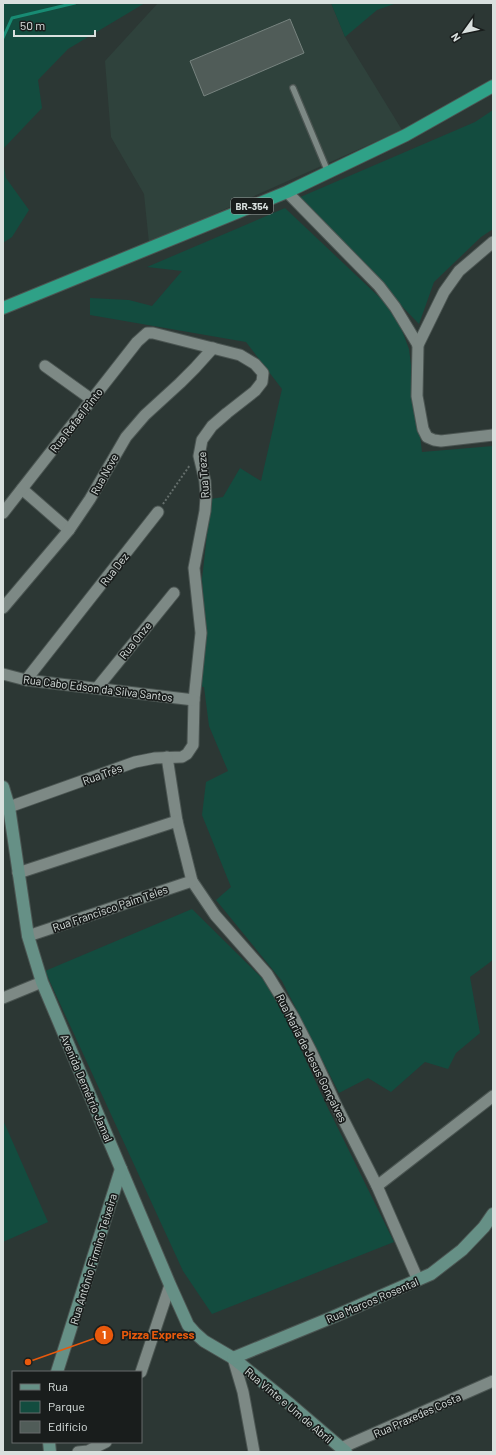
<svg xmlns="http://www.w3.org/2000/svg" width="496" height="1455" font-family="Barlow,sans-serif">
<style>
.built{fill:#2f423c}
.green{fill:#134c3f}
.lines{fill:none;stroke-linecap:round;stroke-linejoin:round}
.stream{stroke:#188b73;stroke-width:3}
.building{fill:#505c58;stroke:#77837f}
.lane-casing{stroke:#4b5552;stroke-width:8}
.street-casing{stroke:#4b5552;stroke-width:13}
.secondary-casing{stroke:#4b5552;stroke-width:14}
.highway-casing{stroke:#4b5552;stroke-width:14}
.path{stroke:#646e6b;stroke-width:2;stroke-dasharray:2 2;stroke-linecap:butt}
.lane{stroke:#7d8985;stroke-width:5.5}
.street{stroke:#7d8985;stroke-width:11}
.secondary{stroke:#669086;stroke-width:12}
.highway{stroke:#2fa187;stroke-width:12}
.labels{text-anchor:middle;dominant-baseline:central;stroke-width:3.5;stroke-linejoin:round;paint-order:stroke}
.shield{fill:#191d1c;stroke:#9fa6a4;stroke-width:1}
.shield-label{font-size:10px;font-weight:bold;fill:#d9e0de}
.street-label{font-size:11px;fill:#d9e0de;stroke:#191d1c}
.leader{fill:none;stroke:#e8590c;stroke-width:1.5}
.callout-dot{fill:#e8590c;stroke:#191d1c;stroke-width:1.5}
.mark-label{font-size:12px;text-anchor:middle;font-weight:bold;fill:#fff}
.callout-label{font-size:12px;text-anchor:middle;font-weight:bold;fill:#e8590c;stroke:#191d1c;stroke-width:3.5;stroke-linejoin:round;paint-order:stroke}
</style>
<rect width="100%" height="100%" fill="#2c3734"/>
<polygon class="built" points="158,3 331,3 345,37 402,130 149,243 144,194 111,137 105,61"/>
<g class="green">
<polygon points="3,3 145,3 68,49 38,80 42,108 3,149"/>
<polygon points="331,3 397,3 377,10 345,37"/>
<polygon points="493,110 493,229 481,237 434,282 419,324 298,198 475,122"/>
<polygon points="3,161 6,178 29,210 12,237 3,243"/>
<polygon points="285,208 395,312 409,349 422,452 493,446 493,960 470,977 480,1033 456,1053 448,1069 425,1062 391,1092 368,1078 339,1093 282,981 216,900 231,887 202,815 206,782 228,771 209,726 204,687 196,686 206,633 202,579 211,499 223,497 240,468 261,481 282,389 246,342 90,315 90,298 129,300 152,306 182,271 147,267"/>
<polygon points="192,909 274,990 324,1100 394,1242 212,1314 183,1271 45,971"/>
<polygon points="3,1120 48,1222 3,1242"/>
</g>
<g class="lines">
<polyline class="stream" points="3,38 12,18 75,3"/>
</g>
<polygon class="building" points="290,19 304,53 204,96 190,61"/>
<g class="lines">
<g class="lane-casing">
<polyline id="lane" points="293,88 328,172"/>
</g>
<g class="street-casing">
<g id="street">
<polyline points="287,192 379,286 395,307 418,345"/>
<polyline points="493,242 459,271 444,292 418,345 417,396 423,429 427,437 434,440 441,441 493,435"/>
<polyline points="45,366 91,399"/>
<polyline points="22,489 69,530"/>
<polyline points="3,513 137,342 147,333 153,333 240,355 255,364 263,373 262,382 255,391 227,413 212,426 202,440 199,456 205,481 206,497 205,511 194,568 201,633 194,700 193,745 187,754 182,757 155,758 135,762 9,807"/>
<polyline points="3,608 69,530 90,499 126,437 145,415 180,383 195,368 213,348"/>
<polyline points="3,674 26,680 194,700"/>
<polyline points="26,680 158,512"/>
<polyline points="97,688 174,593"/>
<polyline points="167,757 177,821 192,881 215,915 267,974 294,1018 311,1051 336,1105 377,1186 418,1280"/>
<polyline points="18,873 177,821"/>
<polyline points="28,936 192,881"/>
<polyline points="3,998 42,982"/>
<polyline points="377,1186 493,1096"/>
<polyline points="233,1358 243,1392 254,1452"/>
<polyline points="141,1372 170,1285"/>
<polyline points="341,1448 493,1381"/>
<polyline points="78,1452 88,1451 106,1442"/>
</g>
</g>
<g class="secondary-casing">
<g id="secondary">
<polyline points="3,787 9,807 28,936 42,982 170,1285 188,1325 195,1333 204,1341 233,1358 291,1405 346,1452"/>
<polyline points="233,1358 333,1317 431,1274 462,1250 484,1227 493,1214"/>
<polyline points="57,1372 121,1169"/>
<polyline points="49,1442 50,1452"/>
</g>
</g>
<g class="highway-casing">
<polyline id="highway" points="3,308 287,192 406,135 493,86"/>
</g>
<polyline class="path" points="163,504 190,465"/>
<use href="#lane" class="lane"/>
<use href="#street" class="street"/>
<use href="#secondary" class="secondary"/>
<use href="#highway" class="highway"/>
</g>
<g class="labels">
<rect class="shield" x="231" y="198" width="42" height="16" rx="3"/>
<g class="shield-label">
<text x="252" y="206">BR-354</text>
</g>
<g class="street-label">
<text transform="translate(76 420) rotate(-52)">Rua Rafael Pinto</text>
<text transform="translate(104 474) rotate(-61)">Rua Nove</text>
<text transform="translate(203 475) rotate(-94)">Rua Treze</text>
<text transform="translate(114 569) rotate(-52)">Rua Dez</text>
<text transform="translate(135 640) rotate(-51)">Rua Onze</text>
<text transform="translate(98 688) rotate(7)">Rua Cabo Edson da Silva Santos</text>
<text transform="translate(102 774) rotate(-20)">Rua Três</text>
<text transform="translate(110 908) rotate(-19)">Rua Francisco Paim Teles</text>
<text transform="translate(312 1058) rotate(63)">Rua Maria de Jesus Gonçalves</text>
<text transform="translate(87 1088) rotate(67)">Avenida Demétrio Jamal</text>
<text transform="translate(93 1259) rotate(-73)">Rua Antônio Firmino Teixeira</text>
<text transform="translate(372 1300) rotate(-23)">Rua Marcos Rosental</text>
<text transform="translate(289 1405) rotate(40)">Rua Vinte e Um de Abril</text>
<text transform="translate(417 1415) rotate(-24)">Rua Praxedes Costa</text>
</g>
</g>
<path class="leader" d="M28 1362L104 1335"/>
<g class="callout-dot">
<circle cx="28" cy="1362" r="4"/>
<circle cx="104" cy="1335" r="10"/>
</g>
<g class="mark-label">
<text x="104" y="1339">1</text>
</g>
<g class="callout-label">
<text x="158" y="1339">Pizza Express</text>
</g>
<rect width="496" height="1455" fill="none" stroke="#d9e0de" stroke-width="8"/>
<rect x="12" y="1371" width="130" height="72" fill="#191d1c" stroke="#666b6a"/>
<rect x="20" y="1384" width="20" height="6" fill="#669086" stroke="#666b6a"/>
<text x="48" y="1391" font-size="12" fill="#d9e0de">Rua</text>
<rect x="20" y="1401" width="20" height="12" fill="#134c3f" stroke="#666b6a"/>
<text x="48" y="1411" font-size="12" fill="#d9e0de">Parque</text>
<rect x="20" y="1421" width="20" height="12" fill="#505c58" stroke="#666b6a"/>
<text x="48" y="1431" font-size="12" fill="#d9e0de">Edifício</text>
<g transform="translate(464 32) rotate(237)" stroke="#191d1c" stroke-width="3" paint-order="stroke">
<path d="M0-3L7 15L0 10L-7 15Z" fill="#d9e0de"/>
<text y="-6" font-size="11" font-weight="bold" text-anchor="middle" fill="#d9e0de">N</text>
</g>
<path d="M14 30v6h81v-6" fill="none" stroke="#d9e0de" stroke-width="2"/>
<text x="20" y="30" font-size="12" fill="#d9e0de" stroke="#191d1c" stroke-width="3" paint-order="stroke">50 m</text>
</svg>
